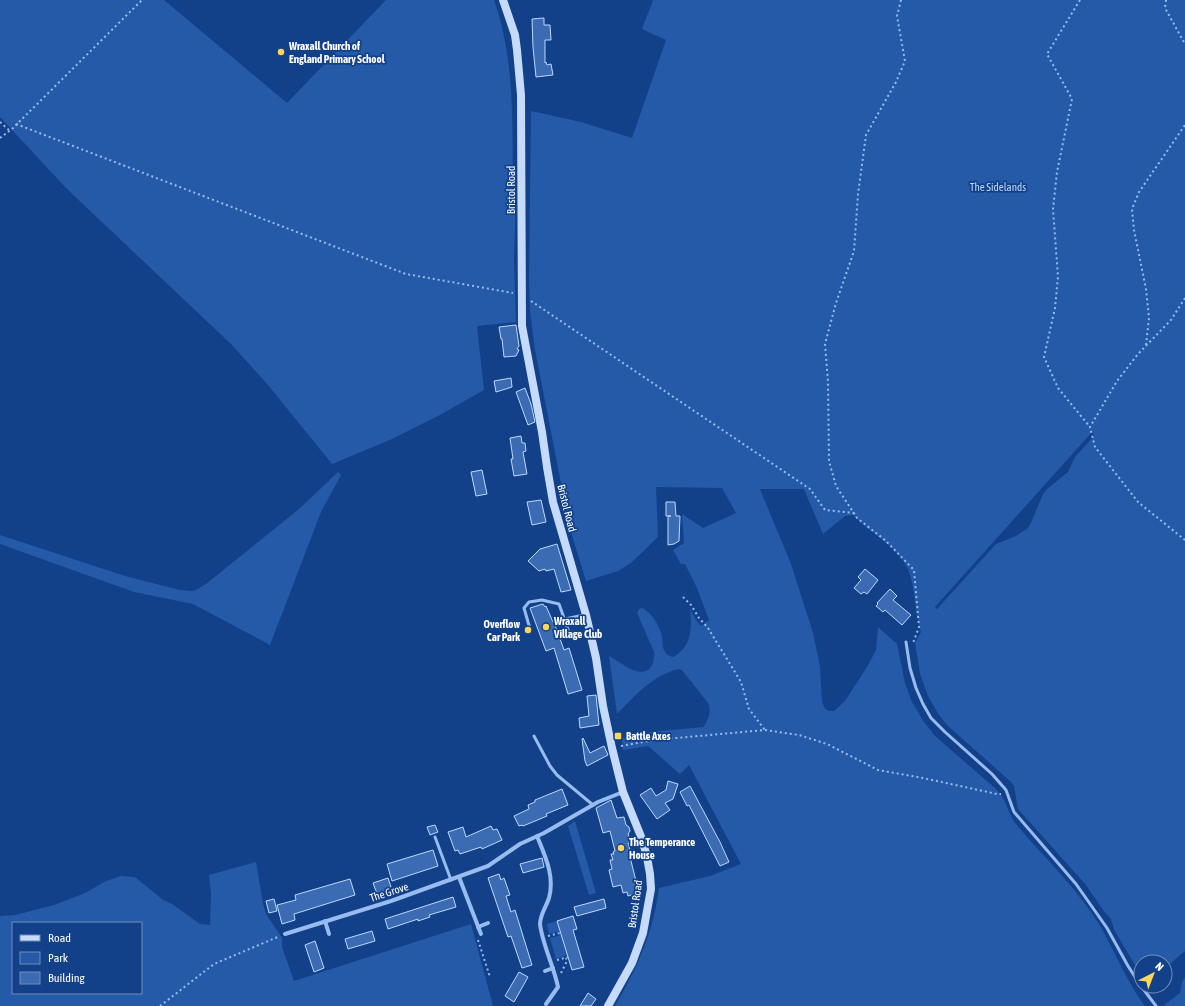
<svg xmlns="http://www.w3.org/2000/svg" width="1185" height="1006" font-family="'Asap Condensed',sans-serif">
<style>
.green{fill:#245aa8;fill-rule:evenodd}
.building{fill:#3b6bb3;stroke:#bed8fc}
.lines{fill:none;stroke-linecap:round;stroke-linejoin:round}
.path{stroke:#98bcf0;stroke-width:2;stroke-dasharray:2 3;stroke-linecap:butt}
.lane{stroke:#98bcf0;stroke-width:3}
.street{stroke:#98bcf0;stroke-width:4}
.secondary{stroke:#c6dbfb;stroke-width:8}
.poi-dot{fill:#ffd657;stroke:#124189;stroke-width:1.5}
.labels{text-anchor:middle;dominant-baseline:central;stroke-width:3.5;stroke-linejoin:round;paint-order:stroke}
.poi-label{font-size:11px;font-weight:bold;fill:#fff;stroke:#124189;text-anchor:start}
.park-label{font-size:11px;fill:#bed8fc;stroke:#124189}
.street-label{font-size:11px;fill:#fff;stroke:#124189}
</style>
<rect width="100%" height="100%" fill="#124189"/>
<g class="green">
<path d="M0,0H164L287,103L386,0H494C516,62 512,129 513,194H516L514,260L516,322L477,326L484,390L438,416L392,439L332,464L268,385L232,345L68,190L0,117Z"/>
<path d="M653,0H1185V951L1171,963L1165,974V962H1141V975L1114,930L1111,919L1103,910L1086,885L1018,809L1014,786L1011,782L947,725L939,715L928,696L920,674L915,643L921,632C914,611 916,589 908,569C898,547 869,532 853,515L845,516L823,534L804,489H760L791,564L813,633L820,667L822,702L825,709L829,711H834L845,701L867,667L876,650L878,627L897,644L905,683L912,702L924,722L935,736L996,789C1007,800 1007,811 1015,823C1043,856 1076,887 1099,924C1115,951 1126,981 1145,1006H615C638,967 653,933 659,888L710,876L741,864L689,765L680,774L648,746L623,750L622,738L648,732L704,727C708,719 712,712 708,703L682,670L679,669C652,675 635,696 617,714L609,656C617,660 628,669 636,671C650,675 655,663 654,652L637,613L639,609L642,608C653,614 659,625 662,636C663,641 662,648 665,652C667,655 669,656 673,657C692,647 692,628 690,609L696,620L701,626L709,620L697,588L685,564H681L673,550L684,543L682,514L703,528L736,513L722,488L656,487L658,537L632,562L618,571L586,581L570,529L535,350L530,311L529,280L531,111L581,122L632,138L666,40L642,29ZM1093,431L1094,436L1075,457L1068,472L1047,489L1043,494L1031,523L1028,528L1016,536L996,544L937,609L935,607Z"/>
<polygon points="338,472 341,475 321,512 270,645 193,604 134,592 0,544 0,535 125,576 180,590 194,591 206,584 299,509"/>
<polygon points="575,821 596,893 589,895 568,826"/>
<path d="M256,862L263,904L266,914L282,938V947L294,981L471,924L493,1006H0V916L15,915L54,905L85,893L106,881L121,876L135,877L163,900L172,904L200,924L210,925L211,893L209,875ZM13,923H141V993H13Z"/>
<polygon points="557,921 560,931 549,934 547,924"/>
<polygon points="561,935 567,955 556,959 550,938"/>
<polygon points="1185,977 1185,1006 1165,1006 1164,1005 1180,993 1182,982"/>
</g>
<g class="building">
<polygon points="544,18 544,25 550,25 551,40 545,40 545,63 546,62 547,65 551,64 553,75 536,77 533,47 532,19"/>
<polygon points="516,325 519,346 517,349 519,350 516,356 504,357 502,339 501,339 499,327"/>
<polygon points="511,378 512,387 496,392 494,381"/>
<polygon points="525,388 531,404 535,422 528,425 516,392"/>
<polygon points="521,436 522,443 525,443 526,451 523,452 527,474 514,476 511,459 513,459 510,438"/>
<polygon points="482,470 487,494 476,496 471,472"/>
<polygon points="541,500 546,522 532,525 527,502"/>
<polygon points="666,502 675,502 676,516 680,516 679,541 674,544 668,545 668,516 671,516 666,516"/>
<polygon points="557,544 571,590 561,592 554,569 546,571 545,569 539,571 528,561 540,549"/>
<polygon points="865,569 878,580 867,594 864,592 861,594 854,588 861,580 858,577"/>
<polygon points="890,589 897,596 893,600 911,615 902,625 885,610 883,612 876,606 878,604 877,603"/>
<polygon points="543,604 545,607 546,606 553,622 554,622 564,650 569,648 582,690 568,694 554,648 546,651 530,608"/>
<polygon points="596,695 599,725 580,728 579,718 589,716 587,696"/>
<polygon points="583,738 590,753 604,746 608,755 587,766 585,761 582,739"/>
<polygon points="668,781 678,784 673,799 665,803 670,810 657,819 640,795 651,788 656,796 666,790"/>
<polygon points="690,786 720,842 729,862 720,866 689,805 687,806 680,792"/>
<polygon points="562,789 568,805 546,814 547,816 523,826 522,825 519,826 514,816 529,809 528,805 535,802 535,800"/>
<polygon points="611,800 617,818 624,817 626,825 629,827 630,831 628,834 631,842 628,843 631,853 629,853 639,893 628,896 627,892 623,893 621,885 613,887 609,870 612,869 610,860 613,860 611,854 614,854 613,852 615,851 610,831 603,833 596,808"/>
<polygon points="435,825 438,832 430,835 427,827"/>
<polygon points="491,826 493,830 497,829 502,840 482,849 481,847 460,854 458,850 455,851 448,832 463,827 466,837"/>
<polygon points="433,850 438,866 392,881 387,864"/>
<polygon points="542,858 544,867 523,873 520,864"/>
<polygon points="499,874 501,880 504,878 510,895 506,896 511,912 515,910 532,965 522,968 511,936 508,937 488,878"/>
<polygon points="388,878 391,887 387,889 388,891 377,894 373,883"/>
<polygon points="350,879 355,895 294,914 295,920 282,924 277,905 296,900 295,895"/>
<polygon points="453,897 456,907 429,915 430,917 418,921 418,919 388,929 385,919"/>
<polygon points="274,899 277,911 269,913 266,901"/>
<polygon points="604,899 606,908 577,916 574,907"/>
<polygon points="573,916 577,929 573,930 584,967 572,970 557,921"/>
<polygon points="372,931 375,941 348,949 345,939"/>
<polygon points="315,941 324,968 314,972 305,945"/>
<polygon points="519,972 528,977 514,1002 505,996"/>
<polygon points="588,993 596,999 591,1006 580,1006"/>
</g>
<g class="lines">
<g class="path">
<polyline points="901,0 897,16 905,61 896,82 866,135 858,194 854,251 836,303 825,344 828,382 829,461 836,486 857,518 885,540 914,570 919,627 913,643"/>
<polyline points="1080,0 1047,54 1072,99 1057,172 1053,209 1058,277 1055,308 1044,357 1058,388 1090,427"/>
<polyline points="1166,0 1165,8 1185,44"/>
<polyline points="0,122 10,131"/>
<polyline points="16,124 406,274 513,293"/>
<polyline points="0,138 12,129 142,0"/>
<polyline points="1185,298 1171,320 1138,354 1117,381 1090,427 1095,447 1138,502 1185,540"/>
<polyline points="531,301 810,489 825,510 854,513"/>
<polyline points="1146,345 1149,318 1146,289 1134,230 1132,209 1139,192 1185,125"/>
<polyline points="683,597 691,605 699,618 708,628 741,682 749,709 765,730"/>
<polyline points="621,746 654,740 765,730 799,735 827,744 878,770 923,778 997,794 1001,794"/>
<polyline points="548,936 560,933"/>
<polyline points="478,940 490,977"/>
<polyline points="557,960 568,957"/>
<polyline points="561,973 567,961 566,958"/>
<polyline points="160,1006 214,964 280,936"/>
</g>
<g class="lane">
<polyline points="565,619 584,615"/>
<polyline points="530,629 524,608 529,602 542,600 559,604 570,635"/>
<polyline points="906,642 910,668 916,688 923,704 931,718 945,732 992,774 1006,790 1014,812 1076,884 1107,928 1128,966 1141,986"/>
<polyline points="534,736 550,766 557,775 593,805"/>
<polyline points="435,837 451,880"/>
<polyline points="1141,986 1156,1006"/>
</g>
<g class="street">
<path d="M537,836C545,856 555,876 549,898C546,907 540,915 540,924C542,943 554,967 558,987L546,1004"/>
<polyline points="459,877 481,934"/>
<polyline points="325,921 329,934"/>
<polyline points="478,927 488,923"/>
<polyline points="285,934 391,901 488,866 520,844 544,833 598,802 623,792"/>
<polyline points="545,971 553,968"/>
</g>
<polyline class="secondary" points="503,0 515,35 517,50 521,95 522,326 542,432 547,467 553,502 586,615 596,658 603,706 612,748 623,792 642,839 647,857 650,874 651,889 643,933 632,963 608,1006"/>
</g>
<g class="poi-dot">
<circle cx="281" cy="52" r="4"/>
<circle cx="546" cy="627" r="4"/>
<circle cx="528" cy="630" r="4"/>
<rect x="614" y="732" width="8" height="8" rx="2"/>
<circle cx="621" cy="848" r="4"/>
</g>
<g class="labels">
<g class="poi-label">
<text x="289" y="46">Wraxall Church of<tspan x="289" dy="13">England Primary School</tspan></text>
<text x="554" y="621">Wraxall<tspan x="554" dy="13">Village Club</tspan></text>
<text x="520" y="624" text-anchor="end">Overflow<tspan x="520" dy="13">Car Park</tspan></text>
<text x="626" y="736">Battle Axes</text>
<text x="629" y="842">The Temperance<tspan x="629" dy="13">House</tspan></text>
</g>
<g class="park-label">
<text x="998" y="187">The Sidelands</text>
</g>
<g class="street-label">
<text transform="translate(511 190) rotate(-90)">Bristol Road</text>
<text transform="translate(567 508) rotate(76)">Bristol Road</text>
<text transform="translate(389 892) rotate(-18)">The Grove</text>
<text transform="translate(635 904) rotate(-82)">Bristol Road</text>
</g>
</g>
<rect x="12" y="922" width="130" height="72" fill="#124189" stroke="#718db8"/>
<rect x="20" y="935" width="20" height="6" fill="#c6dbfb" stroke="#718db8"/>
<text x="48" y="942" font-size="12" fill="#ffffff">Road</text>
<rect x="20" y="952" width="20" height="12" fill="#245aa8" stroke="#718db8"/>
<text x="48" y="962" font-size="12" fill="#ffffff">Park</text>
<rect x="20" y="972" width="20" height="12" fill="#3b6bb3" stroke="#718db8"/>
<text x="48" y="982" font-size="12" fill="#ffffff">Building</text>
<g transform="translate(1153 974) rotate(42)"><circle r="19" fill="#124189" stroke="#718db8"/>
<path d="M0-3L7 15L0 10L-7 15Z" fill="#ffd657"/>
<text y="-6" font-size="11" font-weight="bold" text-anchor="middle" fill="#ffffff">N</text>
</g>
</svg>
